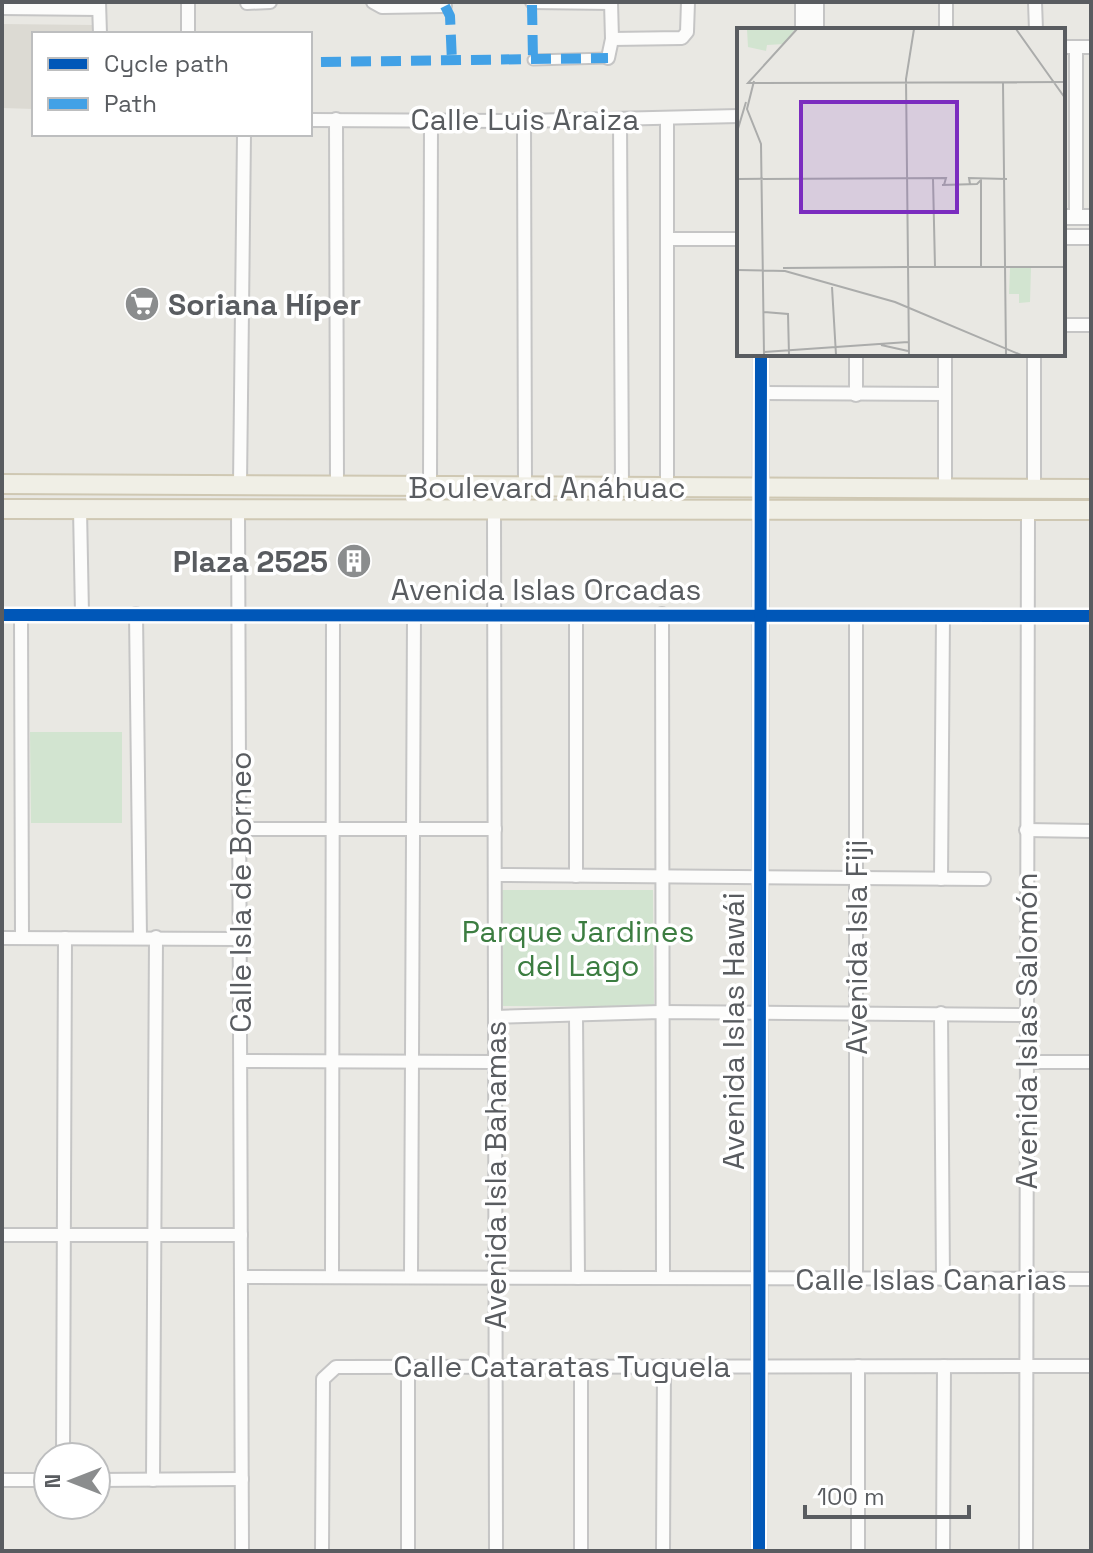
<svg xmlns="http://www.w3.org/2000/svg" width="1093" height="1553" font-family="'Space Grotesk',sans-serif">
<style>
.education{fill:#dcdad3}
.green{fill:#d2e4d0}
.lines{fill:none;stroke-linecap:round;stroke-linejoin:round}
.pedestrian-casing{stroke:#c5c5c5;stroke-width:13}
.minor-casing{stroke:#c5c5c5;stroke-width:16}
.tertiary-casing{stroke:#c5c5c5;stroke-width:18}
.primary-casing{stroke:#cfc8b3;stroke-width:22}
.pedestrian{stroke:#fcfcfb;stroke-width:9}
.minor{stroke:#fcfcfb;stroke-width:12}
.tertiary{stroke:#fcfcfb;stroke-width:14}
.primary{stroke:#f0efe6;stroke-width:18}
.quiet{stroke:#42a1e6;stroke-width:10;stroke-dasharray:20 10;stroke-linecap:butt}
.cycleway-casing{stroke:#fff;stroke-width:17}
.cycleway{stroke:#0057b8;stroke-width:12}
.labels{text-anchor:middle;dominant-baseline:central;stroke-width:7;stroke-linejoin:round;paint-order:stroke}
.street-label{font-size:30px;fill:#595c60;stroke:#fff}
.poi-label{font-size:30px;font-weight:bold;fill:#595c60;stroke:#fff;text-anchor:start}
.park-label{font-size:30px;fill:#3c7d41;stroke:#fff}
.inset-road{fill:none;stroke:#abacab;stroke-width:2}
.view{fill:#7b2cbf;fill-opacity:0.15;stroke:#7b2cbf;stroke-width:4}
.inset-edge{fill:none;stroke:#595c60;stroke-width:4}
</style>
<rect width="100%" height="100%" fill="#e9e8e3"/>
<polygon class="education" points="2,24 95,25 95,34 34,34 34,109 2,108"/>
<g class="green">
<polygon points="122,732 122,823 31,823 30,732"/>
<polygon points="502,890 653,890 654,1007 503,1006"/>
</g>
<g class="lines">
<g class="pedestrian-casing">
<polyline id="pedestrian" points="533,60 608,58"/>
</g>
<g class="minor-casing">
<g id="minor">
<polyline points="99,2 100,34"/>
<polyline points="188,2 188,34"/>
<polyline points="373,2 382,7 445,6"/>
<polyline points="532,2 611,3"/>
<polyline points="946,2 946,30"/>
<polyline points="1035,2 1036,30"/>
<polyline points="247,3 270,2"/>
<polyline points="2,8 99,9"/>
<polyline points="612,39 682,38 687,32 688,2"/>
<polyline points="1063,47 1091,47"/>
<polyline points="608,58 612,39 611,2"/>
<polyline points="667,118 667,487"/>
<polyline points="336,119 337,486"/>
<polyline points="620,119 622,487"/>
<polyline points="310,120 524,121 739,116"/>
<polyline points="524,121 525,487"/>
<polyline points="1076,217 1076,47"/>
<polyline points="669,239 739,239"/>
<polyline points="1063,325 1091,325"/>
<polyline points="856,354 856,395"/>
<polyline points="945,354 945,490"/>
<polyline points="761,393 945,394"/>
<polyline points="240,485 244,134"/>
<polyline points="430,486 431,121"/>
<polyline points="1034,489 1034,354"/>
<polyline points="238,508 242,1551"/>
<polyline points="80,509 82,614"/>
<polyline points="494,510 496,1551"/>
<polyline points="136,614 140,937"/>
<polyline points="662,614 663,1278"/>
<polyline points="2,615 1091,616"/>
<polyline points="21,615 22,938"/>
<polyline points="856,616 856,1278"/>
<polyline points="239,829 495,829"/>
<polyline points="1026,830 1091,831"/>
<polyline points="495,875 984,879"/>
<polyline points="576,876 576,615"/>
<polyline points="941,879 943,616"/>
<polyline points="2,938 240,939"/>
<polyline points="941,1013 943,1279"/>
<polyline points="576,1016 578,1278"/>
<polyline points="495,1017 660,1012 1026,1015"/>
<polyline points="242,1061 495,1062"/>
<polyline points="1026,1062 1091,1062"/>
<polyline points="2,1235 241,1235"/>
<polyline points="242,1277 1091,1279"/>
<polyline points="332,1277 333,615"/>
<polyline points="411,1277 414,615"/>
<polyline points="408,1366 408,1551"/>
<polyline points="581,1366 581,1551"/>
<polyline points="858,1366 858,1551"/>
<polyline points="63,1457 65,938"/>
<polyline points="2,1480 48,1480"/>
<polyline points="96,1480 242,1479"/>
<polyline points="153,1480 156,937"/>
<polyline points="322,1551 323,1379 336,1367 1091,1366"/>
<polyline points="663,1551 664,1366"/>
<polyline points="943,1551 944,1366"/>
<polyline points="1026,1551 1028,511"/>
</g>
</g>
<g class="tertiary-casing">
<g id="tertiary">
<polyline points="803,2 803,30"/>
<polyline points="816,2 816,30"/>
<polyline points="1063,217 1091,217"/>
<polyline points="1063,237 1091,237"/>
<polyline points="759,1551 761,354"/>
</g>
</g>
<g class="primary-casing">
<g id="primary">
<polyline points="2,484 1091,489"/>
<polyline points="2,509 1091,510"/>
</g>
</g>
<use href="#pedestrian" class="pedestrian"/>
<use href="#minor" class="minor"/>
<use href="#tertiary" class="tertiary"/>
<use href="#primary" class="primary"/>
<g class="quiet">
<polyline points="532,5 533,60"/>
<polyline points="445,6 450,16 452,62"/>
<polyline points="321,62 608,58"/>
</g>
<g class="cycleway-casing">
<g id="cycleway">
<polyline points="2,615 1091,616"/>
<polyline points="759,1551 761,354"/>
</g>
</g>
<use href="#cycleway" class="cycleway"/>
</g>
<defs>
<g id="supermarket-disc" transform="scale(1.8)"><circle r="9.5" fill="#8b8d8e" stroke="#fff"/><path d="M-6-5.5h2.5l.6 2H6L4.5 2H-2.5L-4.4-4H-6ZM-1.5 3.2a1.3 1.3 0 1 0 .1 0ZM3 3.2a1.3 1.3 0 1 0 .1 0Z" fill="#fff"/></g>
<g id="building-disc" transform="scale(1.8)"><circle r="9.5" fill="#8b8d8e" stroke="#fff"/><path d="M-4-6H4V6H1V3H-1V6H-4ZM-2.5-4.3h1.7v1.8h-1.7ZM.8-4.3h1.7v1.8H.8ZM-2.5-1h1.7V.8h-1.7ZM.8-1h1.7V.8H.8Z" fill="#fff"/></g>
</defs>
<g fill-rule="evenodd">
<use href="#supermarket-disc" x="142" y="304"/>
<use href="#building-disc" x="354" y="561"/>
</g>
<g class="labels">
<g class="street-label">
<text x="525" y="119">Calle Luis Araiza</text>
<text x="547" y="487">Boulevard Anáhuac</text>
<text x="546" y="589">Avenida Islas Orcadas</text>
<text transform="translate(240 892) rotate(-90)">Calle Isla de Borneo</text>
<text transform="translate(856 947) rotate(-90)">Avenida Isla Fiji</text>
<text transform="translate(733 1031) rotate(-90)">Avenida Islas Hawái</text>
<text transform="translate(1026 1031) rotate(-90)">Avenida Islas Salomón</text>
<text transform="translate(495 1175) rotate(-90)">Avenida Isla Bahamas</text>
<text x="931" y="1279">Calle Islas Canarias</text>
<text x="562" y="1366">Calle Cataratas Tuguela</text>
</g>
<g class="poi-label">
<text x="168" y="304">Soriana Híper</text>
<text x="328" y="561" text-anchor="end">Plaza 2525</text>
</g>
<g class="park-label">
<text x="578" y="931">Parque Jardines<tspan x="578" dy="34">del Lago</tspan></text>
</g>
</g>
<g transform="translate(737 28)">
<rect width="328" height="328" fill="#e9e8e3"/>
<path d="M10,1H58L47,16L30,17L29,23L11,19ZM273,240H294L293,274L282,275V266H272Z" fill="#d2e4d0"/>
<path class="inset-road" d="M60,1L11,55L328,54M279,1L328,70M17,53L10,81L24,116L27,327M266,55L269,327M0,104L9,74M244,150V238M0,151L209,150L207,157M196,151L198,239M233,156L232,150L270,151M205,157L240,156L244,152M169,239H328M46,240L169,239M0,242L48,243L158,274L284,327M95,259L99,327M27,284L51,286L52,327M144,317L171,323M27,324L171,314M172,327L169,51L177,1"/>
<path class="view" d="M64,74H220V184H64Z"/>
<rect width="328" height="328" class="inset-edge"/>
</g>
<rect width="1093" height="1553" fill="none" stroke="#595c60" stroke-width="8"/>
<rect x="32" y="32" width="280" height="104" fill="#ffffff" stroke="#bdbebf" stroke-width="2"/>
<rect x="48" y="58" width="40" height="12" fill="#0057b8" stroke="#bdbebf" stroke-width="2"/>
<text x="104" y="72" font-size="24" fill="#595c60">Cycle path</text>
<rect x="48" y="98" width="40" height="12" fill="#42a1e6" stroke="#bdbebf" stroke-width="2"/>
<text x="104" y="112" font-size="24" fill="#595c60">Path</text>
<g transform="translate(72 1481) rotate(270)"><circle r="38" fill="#ffffff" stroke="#bdbebf" stroke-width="2"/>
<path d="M0-6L14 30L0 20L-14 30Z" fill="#8b8d8e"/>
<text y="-12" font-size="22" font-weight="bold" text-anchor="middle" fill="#595c60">N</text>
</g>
<path d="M805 1505v12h164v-12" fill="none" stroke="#595c60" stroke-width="4"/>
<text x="817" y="1505" font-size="24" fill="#595c60" stroke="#ffffff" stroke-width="6" paint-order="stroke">100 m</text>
</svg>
